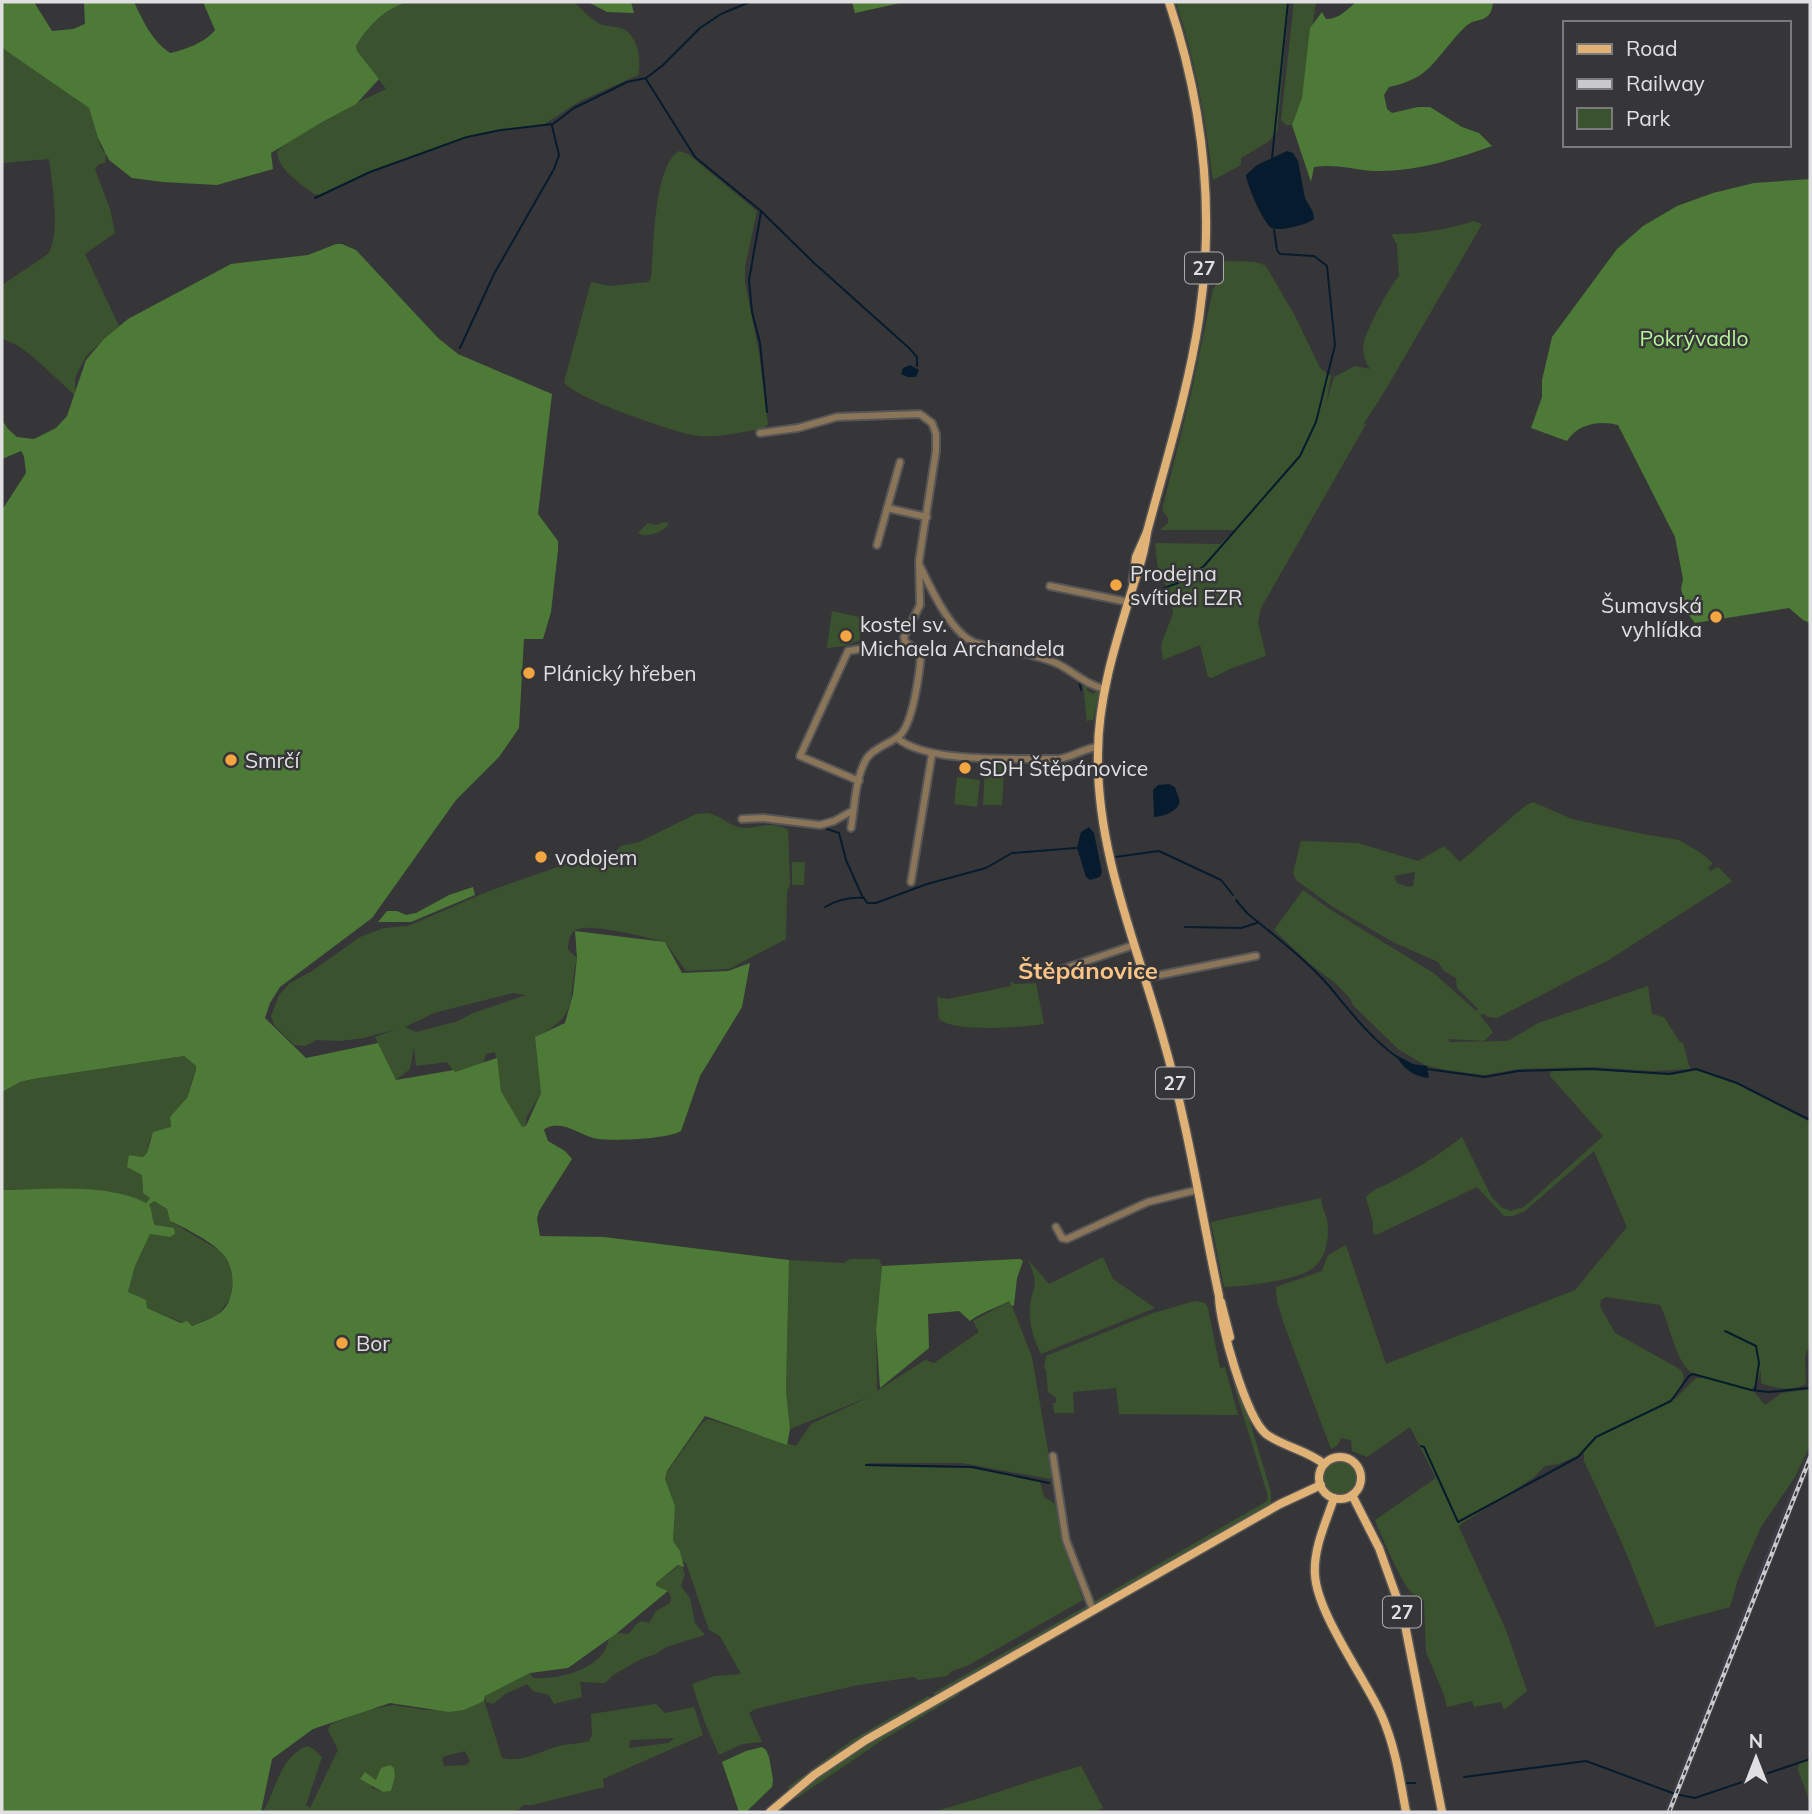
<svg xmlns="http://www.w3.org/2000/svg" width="1812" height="1814" font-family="Mulish,sans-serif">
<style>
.built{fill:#3d3d47}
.green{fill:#3a532e;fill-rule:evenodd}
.forest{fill:#4d7a36;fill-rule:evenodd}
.water{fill:#061c2e}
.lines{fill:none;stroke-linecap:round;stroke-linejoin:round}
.stream{stroke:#061c2e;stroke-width:2}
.minor-casing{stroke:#555557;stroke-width:10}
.major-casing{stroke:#555557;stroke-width:11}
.minor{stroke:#8b7559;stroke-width:6}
.major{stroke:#e0b276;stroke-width:8}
.rail-casing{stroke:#c9c9cb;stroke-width:4.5}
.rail{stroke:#363639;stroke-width:2;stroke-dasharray:5;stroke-linecap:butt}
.poi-dot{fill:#f2a541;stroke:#363639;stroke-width:2.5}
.labels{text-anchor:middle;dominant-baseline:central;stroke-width:5;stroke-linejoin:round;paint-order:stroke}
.shield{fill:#363639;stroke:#adadaf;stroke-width:2}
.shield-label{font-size:19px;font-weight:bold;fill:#e0e0e2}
.park-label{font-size:21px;fill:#b5f596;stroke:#363639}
.poi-label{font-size:21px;fill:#e0e0e2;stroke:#363639;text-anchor:start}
.quarter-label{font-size:24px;font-weight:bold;fill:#fac486;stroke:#363639}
</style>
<rect width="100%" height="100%" fill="#363639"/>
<polygon class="built" points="1810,1449 1810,1467 1673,1812 1664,1812 1784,1508"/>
<g class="green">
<path d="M406,2H574C582,9 591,20 600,24C607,27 616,26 623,29C638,36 642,61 638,75L580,101L543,125L480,134L373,171L320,195L314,194C301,184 278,170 277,152C299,127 355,104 386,89L357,51L356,46C369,26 383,10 406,2Z"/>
<path d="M1176,2H1289L1277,132L1268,142L1241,158V165L1213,180C1205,116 1196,64 1176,2Z"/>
<polygon points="1294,2 1316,2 1302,98 1292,125 1286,125 1281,120"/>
<path d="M2,43L5,50L89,108L101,148L106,154L105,163L99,164L95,169L110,209L115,233L85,254L119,326L86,356L75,378V395C54,378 28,346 2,339V285L48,254C61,234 52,183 49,159L2,163Z"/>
<path d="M679,151L688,154L757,211L745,267V282L759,353L768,424L763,429C740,432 715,439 693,435C671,431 574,398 564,382L591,282L610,286L648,282L651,278C654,249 653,167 679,151Z"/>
<path d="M1474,221L1482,224L1477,233L1380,399L1364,423L1366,424L1261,608L1258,622L1266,656L1232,668L1212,678L1208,677L1200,645L1163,660L1161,645L1173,613L1168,590L1158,570L1155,543L1220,544L1235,530H1160L1168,523V518L1162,510L1191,394L1213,289L1220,279V263L1224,261C1237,262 1255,259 1266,266L1295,316L1320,368L1331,376L1326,404L1334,377L1355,366L1370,369C1365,362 1362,351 1364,342C1366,331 1392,282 1399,276L1397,244L1391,234C1419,235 1447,229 1474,221Z"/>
<path d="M664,522L668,523V525C661,533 647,538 638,533L648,523L656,525Z"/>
<polygon points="832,611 859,617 860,640 845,646 827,648"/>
<polygon points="1083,684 1088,687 1086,690 1094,694 1096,691 1099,692 1093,721 1089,719 1087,722"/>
<polygon points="991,762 1005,762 1005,769 994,769 1004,770 1002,805 983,805 985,769 991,769"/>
<polygon points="957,777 980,780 977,807 954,804"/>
<path d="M1533,802L1572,819L1643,834L1679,840L1701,853L1713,863L1708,868L1710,871L1718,867L1732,881L1607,961L1497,1018L1488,1017L1483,1014L1480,1015L1493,1032L1484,1041L1449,1039V1042L1508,1041L1538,1023L1648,986L1652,1014L1664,1017L1679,1041L1683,1043L1690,1069L1651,1071L1594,1067L1518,1069L1484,1075L1446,1070L1425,1065L1398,1049L1353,1005L1350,998L1335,983L1308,962L1274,930L1303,890L1331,910L1435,974L1476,1011L1478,1009L1457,988L1456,978L1444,971L1438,962L1393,942L1333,907L1296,880L1293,873L1301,841L1358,843L1418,861L1444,846L1460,862L1525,806ZM1415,872L1413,886L1408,887L1397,883L1394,876Z"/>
<path d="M708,813C721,816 732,828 744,828C760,828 772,820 788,830L790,884L787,892L786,939L729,969L686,971L665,942C649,938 588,922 576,930C569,934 568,943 568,950L577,958C567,998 581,1016 535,1037L541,1093L526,1118V1126L521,1127L519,1124L501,1091L495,1052L486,1054L483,1064L454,1072L447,1062L416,1066L414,1047L410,1069L396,1080L375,1037L396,1029L364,1038L340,1041L317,1040L305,1046L294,1045L274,1025L271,1016L279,995L290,983L312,971L360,937L384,928L408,926L489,891L586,857L611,856L621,846L639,842L696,814ZM513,993L526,995L473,1013L458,1021L416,1032L405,1027L434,1013Z"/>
<polygon points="792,862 805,862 804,885 792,885"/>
<path d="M1011,981L1015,984L1036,983L1044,1024C1023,1027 954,1033 939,1019L937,997L948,999L1011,986Z"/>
<path d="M184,1056L196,1066V1070C192,1079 190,1088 187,1097C184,1106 174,1111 170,1121L171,1127L150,1138L147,1153L143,1157L130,1155L128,1167L142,1175V1188L150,1198L146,1203C115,1184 40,1189 2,1190V1092L20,1082L33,1079Z"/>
<path d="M1580,1069L1673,1075L1697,1070L1737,1084L1810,1122V1344L1805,1356L1806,1384C1792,1391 1775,1389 1761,1383V1369L1758,1380L1752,1389L1765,1405L1782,1393L1810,1389V1446L1795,1477L1761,1527L1738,1579L1730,1607L1656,1627L1622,1543L1584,1461V1453L1558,1464L1545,1466L1533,1478L1461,1524L1459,1527L1506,1630L1527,1691L1504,1710L1501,1702L1474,1707L1472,1701L1447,1707L1444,1695L1426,1652L1424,1601C1420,1597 1415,1595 1411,1592C1403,1585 1379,1532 1375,1520L1436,1478L1410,1427L1367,1457L1352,1451L1351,1440L1341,1438L1337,1446L1331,1449L1284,1324L1277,1301L1276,1287L1322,1271L1328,1255L1346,1245L1386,1364L1575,1290L1627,1227L1594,1151L1525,1211L1513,1216H1504L1477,1187L1376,1235L1373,1233V1222L1366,1197C1373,1188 1385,1186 1395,1180C1419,1168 1441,1153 1462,1137L1491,1196L1501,1207L1510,1211L1524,1207L1603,1136L1550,1076L1551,1071ZM1606,1297L1660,1305C1670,1324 1675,1361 1691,1372C1695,1375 1702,1376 1706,1378H1696L1676,1398L1663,1405L1679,1392L1684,1378L1682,1371L1676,1367L1615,1333L1600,1306L1601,1300Z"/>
<path d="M1321,1198C1322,1209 1328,1218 1328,1229C1328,1243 1325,1259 1313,1268C1297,1281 1245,1286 1224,1287L1211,1222Z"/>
<path d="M154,1201L167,1209L170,1221L222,1252L230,1264L233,1278L231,1297L218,1315L191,1326L147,1308L146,1301L128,1292L135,1266L150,1234L170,1237L175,1234C169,1231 156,1228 153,1222C151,1217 152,1211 149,1205Z"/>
<path d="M1103,1257L1113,1279L1155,1308L1041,1354C1035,1341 1030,1329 1030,1315C1028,1288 1043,1292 1028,1260L1049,1284Z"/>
<polygon points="850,1259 879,1259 882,1266 876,1330 877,1391 925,1360 934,1363 979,1332 973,1321 1010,1301 1032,1357 1052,1474 1050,1479 962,1463 867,1463 866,1466 971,1468 1040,1481 1044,1497 1055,1504 1066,1553 1083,1600 967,1666 952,1671 947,1676 919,1680 914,1677 858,1685 755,1709 749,1713 762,1742 742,1744 719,1755 705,1723 692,1684 715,1676 741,1674 720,1636 709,1630 686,1563 683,1562 680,1551 673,1541 675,1506 665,1479 667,1472 702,1423 708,1419 796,1446 811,1424 871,1396 790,1429 786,1391 789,1260 844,1263"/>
<polygon points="1195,1301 1205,1303 1208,1308 1220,1368 1225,1367 1238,1415 1119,1414 1116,1388 1073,1392 1074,1413 1054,1413 1053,1403 1056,1403 1056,1398 1048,1392 1046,1369 1044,1369 1046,1356 1153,1313"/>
<polygon points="1222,1334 1227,1346 1271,1492 1271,1503 1266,1509 1095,1606 1093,1602 1267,1501 1268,1496 1235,1389"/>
<circle cx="1340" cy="1478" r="17"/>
<path d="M681,1564L685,1574L681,1586L690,1598L695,1623L705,1635L666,1647L656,1654L641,1659L613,1675L605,1683L580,1682L582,1697L554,1704L549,1695L533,1691L527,1684L505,1694L493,1704L486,1702L485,1696L530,1673L533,1678C556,1680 591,1671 604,1652C607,1647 608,1641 610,1636L617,1633L628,1634C637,1627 635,1618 649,1623L656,1611L670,1603L671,1597L668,1591L656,1587V1583Z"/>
<polygon points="1088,1605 1090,1609 935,1696 933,1693"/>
<polygon points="957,1692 960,1694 881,1741 797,1798 795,1795 840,1761"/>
<polygon points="928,1696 930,1699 791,1790 788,1787 852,1740"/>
<path d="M484,1700L502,1758C521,1763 538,1752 556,1747C566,1743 578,1745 589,1741L592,1735L591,1714L656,1704L665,1713L694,1707L703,1735L603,1779L604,1787L532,1805H523L520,1809L509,1812H263C277,1788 279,1758 307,1746L314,1749L322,1757L306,1805L310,1808L338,1750L328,1730L331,1724L367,1710L393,1705L426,1710H464ZM674,1738L669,1743L629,1748L630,1740ZM465,1751L470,1761L467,1765L444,1766L442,1757ZM365,1772L376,1780L395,1777L391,1791L383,1792L372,1788Z"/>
<polygon points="1810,1759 1810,1802 1798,1770 1799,1763"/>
<path d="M1081,1766L1103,1808L1094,1812H933C983,1798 1031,1780 1081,1766Z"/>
</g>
<g class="forest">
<path d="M2,2H34L52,31L73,29L85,24L84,3L87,2H134C143,21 152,41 170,53C185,50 206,42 215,30L203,2H408C384,9 369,25 356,46L357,51L379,79L356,104L322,122L271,153L273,169L217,185L163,182L132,178L109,160L98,138L89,108L5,50L2,44Z"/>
<polygon points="588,2 631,2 634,13 607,12"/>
<polygon points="852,2 905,2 855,13"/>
<path d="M1356,2H1493C1491,26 1476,15 1464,28C1451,40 1434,67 1419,76C1410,81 1399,85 1389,87L1384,95L1387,109L1392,113L1418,107H1430L1462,127L1479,133L1492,146C1455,159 1419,171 1379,171C1356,171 1338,163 1314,167L1311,182L1292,125L1302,98L1310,28L1322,12L1326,19C1338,20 1348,9 1356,2Z"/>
<path d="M1810,179V623L1803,620L1789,608L1695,623L1688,614L1681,589L1683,579L1675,537L1618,425C1600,420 1577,424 1567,441L1531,428L1542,397V380L1552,337L1617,249L1643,226L1677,206L1713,193L1754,183Z"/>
<path d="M336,244H342L356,250L438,338L458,354L552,394L538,514L558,541V550L551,612L543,639H524L519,728L499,757L456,800L372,918L280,987L270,1003L265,1018L306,1058L378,1043L396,1080L454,1070L455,1072L497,1058L501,1091L522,1127L526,1126L541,1093L535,1037L565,1023L573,994L577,958L575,931L665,942L682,973L728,971L750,963L742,1007L700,1076L681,1131C668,1139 615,1141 598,1139C580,1136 564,1119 546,1128L544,1130L548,1141L565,1151L572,1159L539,1211L537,1219L540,1236L604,1237L789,1260L786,1391L790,1429L787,1445L705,1416L667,1471L665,1479L675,1506L673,1541L680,1551L684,1567L678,1565L656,1583V1586L668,1591L617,1633L568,1668L530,1673L485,1696L484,1701L464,1710L449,1712L390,1703L313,1729L272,1759L261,1812H2V1190C43,1189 111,1183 146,1203L150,1198L143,1193L142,1175L127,1167L129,1155L143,1157L147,1153L153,1132L171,1127L170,1117L187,1098L196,1070V1066L184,1056L33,1079L20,1082L2,1092V510L26,473L24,456L21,451L2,459V420L8,429L17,437L34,439L56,428L67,416L86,360L104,339L128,319L231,264L308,255ZM154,1201L167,1209L170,1221C185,1228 209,1240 221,1252C237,1266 237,1304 217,1315C210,1319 200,1323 192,1326L187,1321L181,1323L147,1308L146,1300L128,1292L135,1266L150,1234L170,1237L175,1234L174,1228L155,1225C151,1218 153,1212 149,1205Z"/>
<polygon points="473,887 475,895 411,922 378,922 387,911 397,911 406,915 416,913 449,895"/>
<path d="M1020,1259L1023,1261L1017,1278L1014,1305L1012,1306L1009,1301C995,1309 983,1311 970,1321L959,1311L928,1314L929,1348L880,1388L876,1330L882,1266Z"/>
<polygon points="762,1747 766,1750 769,1757 773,1779 772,1787 746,1812 739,1812 722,1762 746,1751"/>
<polygon points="390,1765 394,1768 395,1777 391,1791 383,1792 360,1779 365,1772 376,1780 381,1768"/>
</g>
<g class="water">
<path d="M1287,151L1293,153L1298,161L1305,198L1313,212L1314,219C1309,224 1280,232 1272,228C1264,225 1246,183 1246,175L1257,165Z"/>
<polygon points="910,365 919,370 916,377 908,377 901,374 903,368"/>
<path d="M1169,784L1175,787C1176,792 1181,800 1179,804C1176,812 1162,817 1154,817L1153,790L1158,785Z"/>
<polygon points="1089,827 1094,833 1102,872 1100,877 1090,880 1086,877 1077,848 1081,832"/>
<path d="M1396,1055L1413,1064L1427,1066L1429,1078C1414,1077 1402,1068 1396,1055Z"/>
</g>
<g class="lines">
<g class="stream">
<polyline points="646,79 695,157 761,211 813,262 909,348 917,357 917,366"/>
<polyline points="1272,158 1288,2"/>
<polyline points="315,198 370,172 467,137 501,130 553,124 574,108 607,92 627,82 646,78 662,66 700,28 721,14 750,2"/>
<polyline points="761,212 749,280 752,312 760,343 767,412"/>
<polyline points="460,348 494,274 554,169 559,155 552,126"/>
<polyline points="1164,588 1178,583 1204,566 1300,456 1316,422 1335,345 1327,266 1314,256 1280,254 1277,250 1274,230"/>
<polyline points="1079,680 1081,690"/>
<polyline points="827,829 839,833 846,860 863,898"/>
<polyline points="1115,857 1159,851 1221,880 1233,895"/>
<path d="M1236,900L1247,913C1275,936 1305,959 1329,986C1350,1011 1370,1038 1397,1057"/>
<path d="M825,907C837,900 850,897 864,898L867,903H876L927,884L986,868L1012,853L1076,848"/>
<polyline points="1185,927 1241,928 1257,923"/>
<polyline points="1427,1069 1485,1077 1518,1071 1591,1069 1669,1074 1696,1069 1737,1083 1810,1120"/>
<polyline points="1725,1331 1756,1346 1759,1363 1755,1390"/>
<polyline points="1421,1446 1424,1447 1458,1522 1578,1457 1596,1437 1671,1401 1689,1376 1693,1374 1751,1390 1769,1392 1810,1388"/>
<polyline points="866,1465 972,1467 1049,1483"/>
<polyline points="1464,1777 1586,1761 1675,1794 1695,1798 1810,1759"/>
<polyline points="1405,1783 1415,1783"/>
</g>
<g class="minor-casing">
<g id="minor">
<path d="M760,433L798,428L837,417L920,414L932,423L936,434V451L919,561L920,605L904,637L905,642L921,652C920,671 913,725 899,736C889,744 874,748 867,758C855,777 855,806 851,828"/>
<polyline points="887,508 927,517"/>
<polyline points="877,545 900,462"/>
<path d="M920,566C931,589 951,633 975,643C1001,650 1031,652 1056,663C1073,671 1086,685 1105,689"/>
<polyline points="1050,586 1128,602"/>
<path d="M897,738C928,764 1017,758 1059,759C1073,757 1084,748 1098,747"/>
<polyline points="859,781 800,756 848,651 860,649"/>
<polyline points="742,819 763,818 820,825 834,821 852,811"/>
<polyline points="911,882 932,754"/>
<polyline points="1048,974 1134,945"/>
<polyline points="1145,978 1256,956"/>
<polyline points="1056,1227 1062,1238 1067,1239 1148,1202 1197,1190"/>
<polyline points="1053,1456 1066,1540 1093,1610"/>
</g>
</g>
<g class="major-casing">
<g id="major">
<path d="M1147,532C1144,558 1138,569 1131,593C1115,645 1098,699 1098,753C1096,853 1138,947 1164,1042C1188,1125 1201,1212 1219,1296C1219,1323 1246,1417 1266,1434C1284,1447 1307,1450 1324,1464"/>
<path d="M1133,581L1136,557L1147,532C1166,461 1188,391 1199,319C1215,212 1203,104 1169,2"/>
<polyline points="1221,1302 1230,1337"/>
<circle cx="1340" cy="1478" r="21"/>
<polyline points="1352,1495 1379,1548 1403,1615 1442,1812"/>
<path d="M1334,1498C1326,1522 1313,1549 1315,1575C1317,1613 1364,1677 1381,1714C1395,1745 1400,1779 1406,1812"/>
<polyline points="770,1812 814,1775 866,1740 1280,1504 1321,1485"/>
</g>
</g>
<use href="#minor" class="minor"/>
<use href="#major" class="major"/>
<g class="rail-casing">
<polyline id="rail" points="1669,1812 1810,1458"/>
</g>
<use href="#rail" class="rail"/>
</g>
<g class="poi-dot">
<circle cx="1116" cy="585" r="7"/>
<circle cx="1716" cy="617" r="7"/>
<circle cx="846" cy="636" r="7"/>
<circle cx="529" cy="673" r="7"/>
<circle cx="231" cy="760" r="7"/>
<circle cx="965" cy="768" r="7"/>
<circle cx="541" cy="857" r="7"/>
<circle cx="342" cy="1343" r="7"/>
</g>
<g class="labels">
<g class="shield">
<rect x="1185" y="252.5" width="38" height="31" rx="5"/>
<rect x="1156" y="1067.5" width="38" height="31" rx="5"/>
<rect x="1383" y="1596.5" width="38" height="31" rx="5"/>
</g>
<g class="shield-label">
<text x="1204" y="268">27</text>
<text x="1175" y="1083">27</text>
<text x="1402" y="1612">27</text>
</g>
<g class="park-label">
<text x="1694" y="338">Pokrývadlo</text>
</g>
<g class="poi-label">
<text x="1130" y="573">Prodejna<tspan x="1130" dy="24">svítidel EZR</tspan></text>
<text x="1702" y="605" text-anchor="end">Šumavská<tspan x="1702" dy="24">vyhlídka</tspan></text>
<text x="860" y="624">kostel sv.<tspan x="860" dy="24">Michaela Archandela</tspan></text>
<text x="543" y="673">Plánický hřeben</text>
<text x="245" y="760">Smrčí</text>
<text x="979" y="768">SDH Štěpánovice</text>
<text x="555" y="857">vodojem</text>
<text x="356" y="1343">Bor</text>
</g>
<g class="quarter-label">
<text x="1088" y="970">Štěpánovice</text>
</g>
</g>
<rect width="1812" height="1814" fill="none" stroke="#e0e0e2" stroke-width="7"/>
<rect x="1563" y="21" width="228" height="126" fill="#363639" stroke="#7a7a7d" stroke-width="2"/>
<rect x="1577" y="44" width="35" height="10" fill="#e0b276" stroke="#7a7a7d" stroke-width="2"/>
<text x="1626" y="56" font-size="21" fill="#e0e0e2">Road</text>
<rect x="1577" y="79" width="35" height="10" fill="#c9c9cb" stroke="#7a7a7d" stroke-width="2"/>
<text x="1626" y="91" font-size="21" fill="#e0e0e2">Railway</text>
<rect x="1577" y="108" width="35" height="21" fill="#3a532e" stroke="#7a7a7d" stroke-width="2"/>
<text x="1626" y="126" font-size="21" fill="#e0e0e2">Park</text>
<g transform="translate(1756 1758)" stroke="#363639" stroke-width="5" paint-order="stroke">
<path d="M0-5L12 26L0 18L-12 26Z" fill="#e0e0e2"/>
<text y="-10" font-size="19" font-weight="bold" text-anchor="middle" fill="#e0e0e2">N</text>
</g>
</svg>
